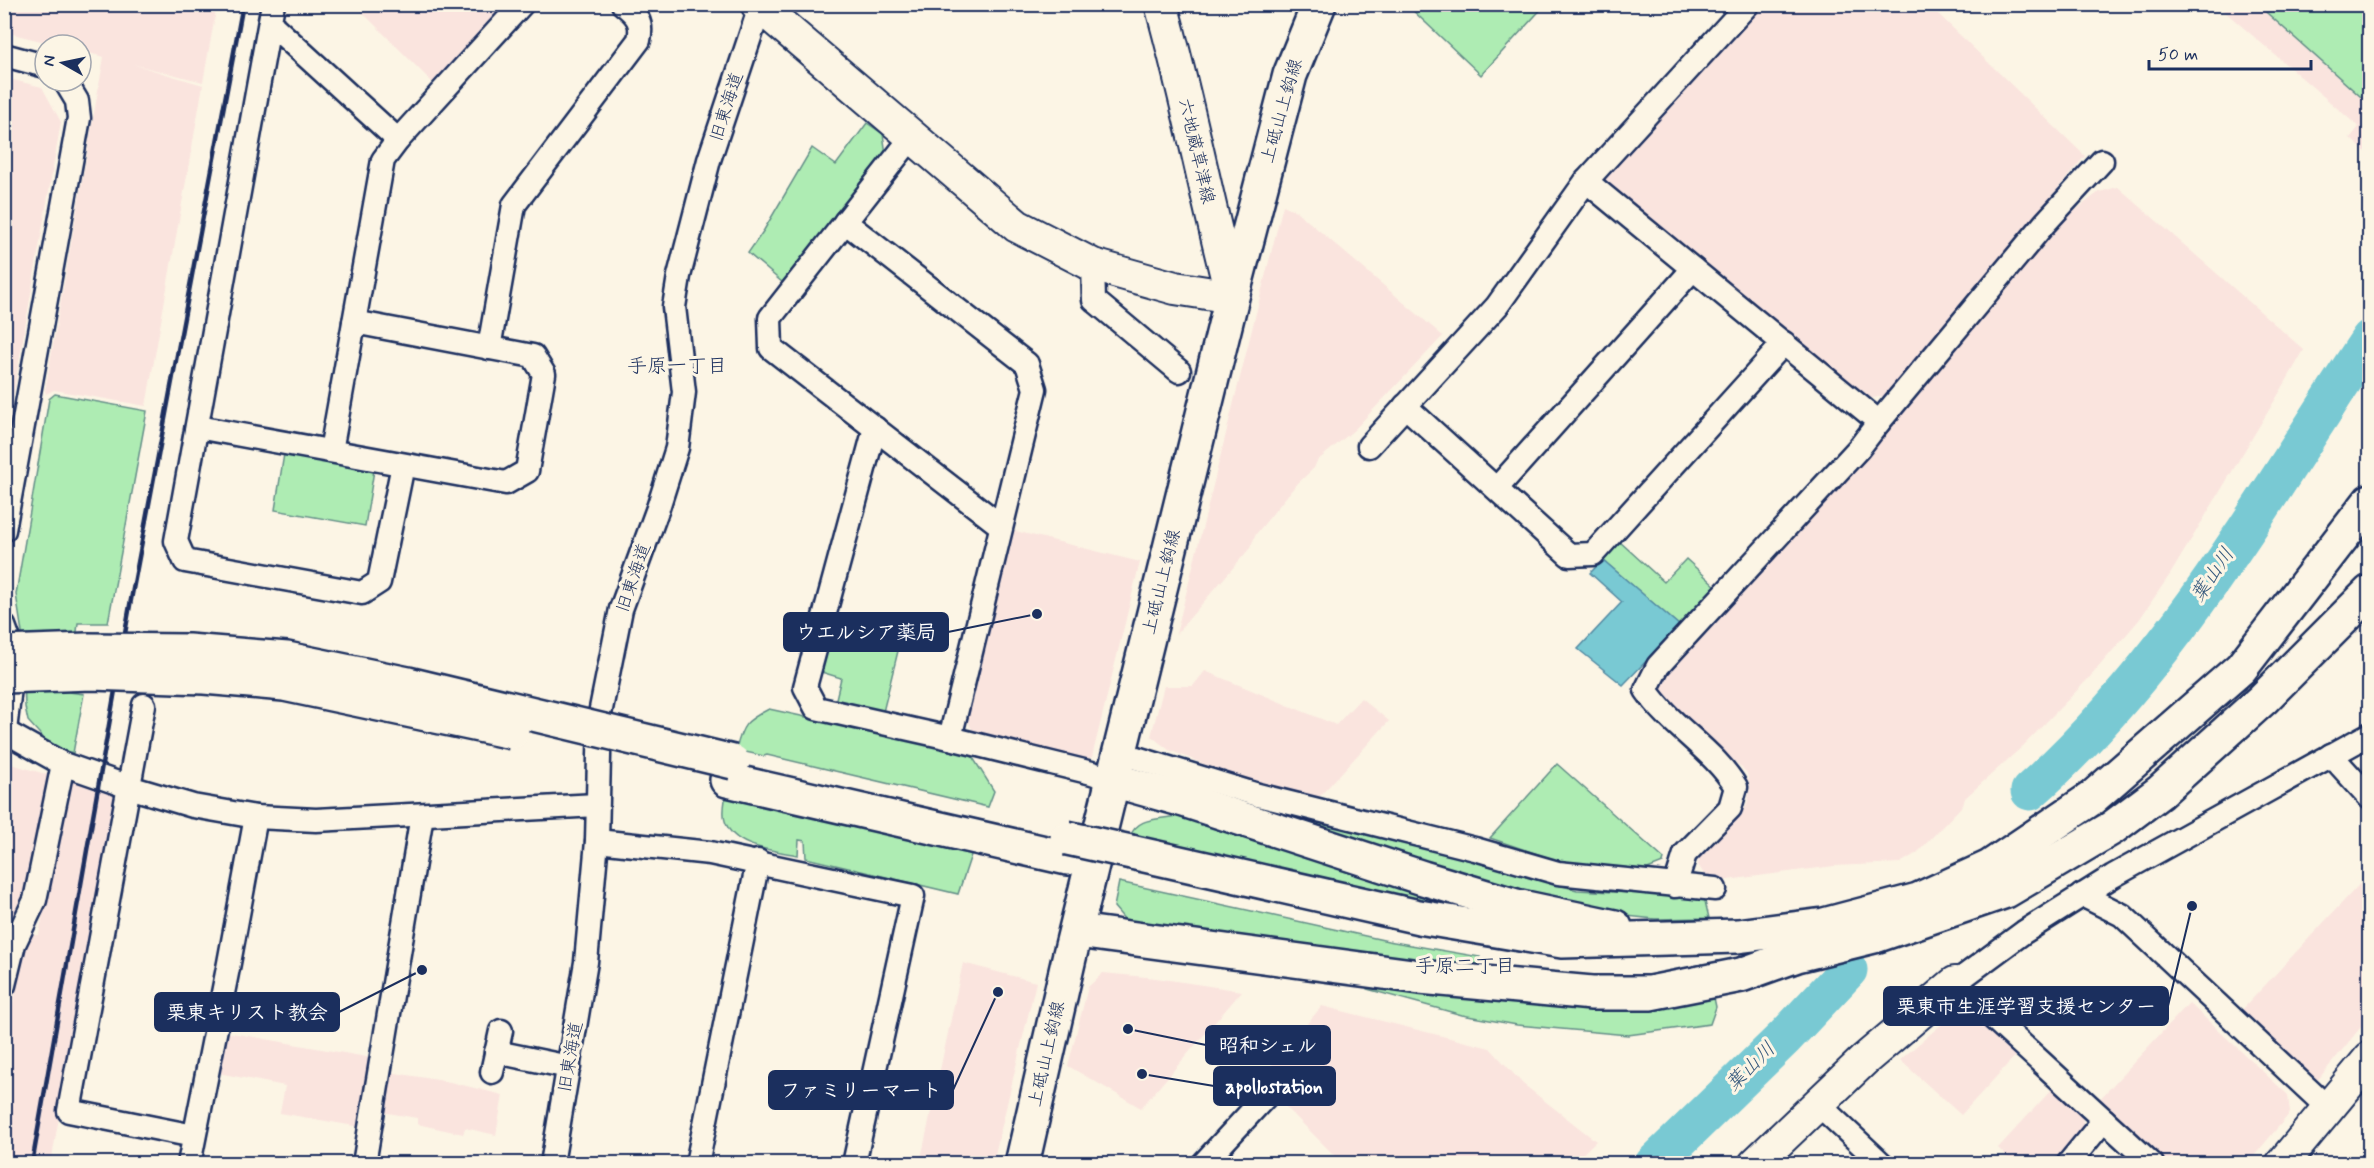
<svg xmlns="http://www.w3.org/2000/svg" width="2374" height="1168" font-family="Mynerve,'Klee One',sans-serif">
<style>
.built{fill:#fae4de}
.green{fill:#aeecb3;stroke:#648e88;stroke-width:1.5}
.water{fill:#79c9d3;stroke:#538ba4;stroke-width:1.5}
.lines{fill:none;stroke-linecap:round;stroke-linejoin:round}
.river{stroke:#79c9d3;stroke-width:39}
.street-casing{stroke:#1b2f5e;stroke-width:27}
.secondary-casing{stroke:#1b2f5e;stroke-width:36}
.primary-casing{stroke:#1b2f5e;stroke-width:38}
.highway-casing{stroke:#1b2f5e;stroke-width:38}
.street{stroke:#fcf5e5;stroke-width:22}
.secondary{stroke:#fcf5e5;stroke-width:32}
.primary{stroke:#fcf5e5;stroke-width:33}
.highway{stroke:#fcf5e5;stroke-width:33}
.rail{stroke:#1b2f5e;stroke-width:4.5}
.highway-bridge-casing{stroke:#1b2f5e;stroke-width:38;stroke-linecap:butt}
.highway-bridge{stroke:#fcf5e5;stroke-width:33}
.labels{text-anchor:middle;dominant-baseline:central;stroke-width:6;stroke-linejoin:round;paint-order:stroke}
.street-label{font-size:18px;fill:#1b2f5e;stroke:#fcf5e5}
.neighbourhood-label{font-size:20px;fill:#1b2f5e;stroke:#fcf5e5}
.water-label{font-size:20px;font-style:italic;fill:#32567b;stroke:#fcf5e5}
.leader{fill:none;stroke:#1b2f5e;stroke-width:2}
.callout-dot{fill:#1b2f5e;stroke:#fcf5e5;stroke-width:2}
.callout{fill:#1b2f5e;stroke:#1b2f5e;stroke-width:2}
.callout-label{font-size:20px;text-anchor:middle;font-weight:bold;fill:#fff}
</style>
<rect width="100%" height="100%" fill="#fcf5e5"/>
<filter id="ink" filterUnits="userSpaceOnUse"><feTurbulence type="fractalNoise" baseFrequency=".0167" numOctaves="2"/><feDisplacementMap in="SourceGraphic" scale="12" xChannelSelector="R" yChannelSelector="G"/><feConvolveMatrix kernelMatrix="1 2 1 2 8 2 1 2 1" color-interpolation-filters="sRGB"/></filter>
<g filter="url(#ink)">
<g class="built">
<polygon points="4,5 217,5 203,82 132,64 203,85 146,406 54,390 46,394 45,390 104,57 81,51 81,45 57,45 5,32"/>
<polygon points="355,5 509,5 435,85"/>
<polygon points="1762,5 1929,5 2085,156 1884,396 1867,399 1603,188 1604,176"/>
<polygon points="2217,5 2369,5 2369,155 2350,138 2359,127"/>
<polygon points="5,78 42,87 61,122 5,442"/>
<polygon points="2118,187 2304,350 2284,385 2171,573 2139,620 2089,678 2023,746 1965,798 1963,805 1917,853 1900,863 1834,866 1712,882 1707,878 1698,865 1699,855 1706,845 1739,816 1747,805 1750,787 1747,773 1741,767 1662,695 1660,686 1663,678 2046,233 2099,192"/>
<polygon points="1283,205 1296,211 1443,336 1354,430 1317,461 1314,468 1295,486 1256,534 1250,548 1176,634"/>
<polygon points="1011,530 1140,562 1092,757 1084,760 974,733 965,716"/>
<polygon points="1205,671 1336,725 1361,698 1389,721 1319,797 1279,789 1237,777 1201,763 1169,750 1151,736 1164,686 1193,686"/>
<polygon points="4,762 49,775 24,901 5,936"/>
<polygon points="68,779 85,780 105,786 115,796 51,1163 5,1164 5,1036 29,935 39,935"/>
<polygon points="2369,874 2369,1017 2317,1081 2241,1011"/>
<polygon points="963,963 1036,982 993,1163 920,1163"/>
<polygon points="1103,973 1156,978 1242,991 1141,1108 1068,1066 1088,987"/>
<polygon points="2189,1003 2288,1095 2290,1113 2248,1163 2168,1163 2098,1101"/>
<polygon points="1964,1005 2017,1054 1961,1115 1900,1060"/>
<polygon points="1322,1006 1490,1048 1523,1084 1596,1141 1573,1163 1342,1163 1259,1080"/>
<polygon points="226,1032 372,1058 360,1127 280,1113 285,1086 218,1073"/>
<polygon points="389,1072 450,1082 503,1095 496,1135 465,1128 463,1134 417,1124 417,1118 382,1112"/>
<polygon points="2054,1087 2081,1111 2084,1129 2056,1163 2014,1163 1998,1148"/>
</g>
<g class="green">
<polygon points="1407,5 1545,5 1481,75"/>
<polygon points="2258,5 2369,5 2369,104"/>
<polygon points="867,123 883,134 886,154 783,283 748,253 764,230 812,148 836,165"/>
<polygon points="55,394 147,411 108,623 78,623 70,692 84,694 73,753 58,748 47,742 28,721 25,707 23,639 16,594 49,399"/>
<polygon points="284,454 374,470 365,526 275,510"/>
<polygon points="1619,541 1664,582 1686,559 1717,587 1680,626 1603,560"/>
<polygon points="829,629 899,647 883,712 835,703 841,678 818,671"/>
<path d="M769,709L970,753L994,791L988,807L767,755L764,756L736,750C742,725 745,721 769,709Z"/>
<polygon points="1557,764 1664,859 1663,863 1640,872 1564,863 1490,838"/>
<path d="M726,793L973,849L958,894L806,858L805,841L799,840L798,855C774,850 734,849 725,821C722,812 725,802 726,793Z"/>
<path d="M1176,816L1326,863L1432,893L1428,905L1130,837C1137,817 1157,820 1176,816Z"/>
<polygon points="1312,821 1396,840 1577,890 1704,897 1709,918 1655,919 1608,914 1552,903 1311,827"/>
<polygon points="1119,882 1388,941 1480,957 1477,970 1136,926 1126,921 1114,907"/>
<polygon points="1368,982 1713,993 1716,1007 1710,1024 1628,1035 1517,1025 1462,1015 1367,989"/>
</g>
<polygon class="water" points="1603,560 1680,626 1623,685 1578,649 1622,602 1590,573"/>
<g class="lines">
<g class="river">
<path d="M2030,791C2172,665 2266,495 2370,339"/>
<polyline points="1654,1164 1785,1037 1848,970"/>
</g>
<g class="street-casing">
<g id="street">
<polyline points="273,4 176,541 185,561 362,593 379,582 403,465"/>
<polyline points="270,23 398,140"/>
<polyline points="4,55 45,66"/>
<polyline points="912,137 770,318 771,348 1001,526"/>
<polyline points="1586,181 1879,422"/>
<polyline points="845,222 1027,364 1035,389 950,738"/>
<polyline points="1093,265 1094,300 1179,371"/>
<path d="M489,348L514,205L639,40C643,22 637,15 623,4"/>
<polyline points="1405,406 1569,555 1593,554 1784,343"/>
<polyline points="197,427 506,483 527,471 544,374 533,356 354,322"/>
<polyline points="875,428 805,687 816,708 950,738 1092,773 1113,780"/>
<polyline points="1369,446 1497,306 1586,181 1748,4"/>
<polyline points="331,451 383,160 398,140 522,4"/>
<polyline points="1497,488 1693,269"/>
<polyline points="4,530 79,118 77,101 65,81"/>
<polyline points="4,626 14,653 5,731"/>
<polyline points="144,705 69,1111 194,1136"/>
<polyline points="4,731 63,764 129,787 193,806 256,817 316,820 597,805"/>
<polyline points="1120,753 1258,795 1475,849 1558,873 1715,889"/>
<polyline points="2331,755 2370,798"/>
<polyline points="597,841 710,853 913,896 854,1164"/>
<path d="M1675,886L1685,854L1730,808L1736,787C1713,749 1671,727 1646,690L1658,666L1859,448L1879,422L2045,223L2102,161"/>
<polyline points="2082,895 2122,915 2328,1108"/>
<polyline points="4,985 14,944 35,900 63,764"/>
<polyline points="496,1052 569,1067"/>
<polyline points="492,1072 501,1031"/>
<polyline points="1817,1103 1882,1164"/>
<polyline points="189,1164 229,963 256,817"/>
<polyline points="364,1164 422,815"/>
<polyline points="552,1164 586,962 597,841 600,714 621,609 658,508 677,448 684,392 674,307 679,276 709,160 761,4"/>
<polyline points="697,1164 758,861"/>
<polyline points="1203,1164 1267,1095"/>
<polyline points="2068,1164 2104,1120"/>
<polyline points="2152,1164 1955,983 2024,932 2113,876 2370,734"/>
</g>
</g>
<g class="secondary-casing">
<g id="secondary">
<path d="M757,4L1017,226L1093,265L1175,288L1232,297C1207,200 1188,101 1161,4"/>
<polyline points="1755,1164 1864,1060 1955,983"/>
<polyline points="2282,1164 2370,1058"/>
</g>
</g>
<g class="primary-casing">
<polyline id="primary" points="1022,1164 1069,958 1232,297 1290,75 1319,4"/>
</g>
<g class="highway-casing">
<g id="highway">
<polyline points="727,780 1067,858"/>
<polyline points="1113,780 1184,800 1423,878 1516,906 1615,927"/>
<polyline points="1131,852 1419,917 1562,941 1738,936 1824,925 1918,900 1990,867 2092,798 2241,668 2370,501"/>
<polyline points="1077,931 1420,977 1592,993 1650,993 1741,975 1797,955 1878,935 2006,891 2112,828 2160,792 2263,699 2370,592"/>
</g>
</g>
<use href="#street" class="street"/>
<use href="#secondary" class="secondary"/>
<use href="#primary" class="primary"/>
<use href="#highway" class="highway"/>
<polyline class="rail" points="32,1164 130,605 243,4"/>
<g class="highway-bridge-casing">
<g id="highway-bridge">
<polyline points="4,653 87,650 188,651 287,659 408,684 733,762"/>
<polyline points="4,676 92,673 204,677 284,684 512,732"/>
<polyline points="1067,838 1131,852"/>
</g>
</g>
<use href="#highway-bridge" class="highway-bridge"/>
</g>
</g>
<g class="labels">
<g class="street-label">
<text transform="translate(727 107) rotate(-72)">旧東海道</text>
<text transform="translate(1282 111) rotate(-74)">上砥山上鈎線</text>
<text transform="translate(1196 151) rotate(77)">六地蔵草津線</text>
<text transform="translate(634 578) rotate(-71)">旧東海道</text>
<text transform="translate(1162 582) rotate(-76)">上砥山上鈎線</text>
<text transform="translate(1047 1054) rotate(-77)">上砥山上鈎線</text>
<text transform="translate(571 1057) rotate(-80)">旧東海道</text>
</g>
<g class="neighbourhood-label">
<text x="677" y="366">手原一丁目</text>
<text x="1465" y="966">手原二丁目</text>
</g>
<g class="water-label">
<text transform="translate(2213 575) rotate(-56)">葉山川</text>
<text transform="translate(1751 1067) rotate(-45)">葉山川</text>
</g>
</g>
<path class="leader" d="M1037 614L948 632M2192 906L2168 1006M422 970L339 1012M1128 1029L1206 1045M1142 1074L1214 1086M998 992L953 1090"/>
<g class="callout-dot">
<circle cx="1037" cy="614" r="6"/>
<circle cx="2192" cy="906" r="6"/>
<circle cx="422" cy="970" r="6"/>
<circle cx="1128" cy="1029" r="6"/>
<circle cx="1142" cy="1074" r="6"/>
<circle cx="998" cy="992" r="6"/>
</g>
<g class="callout">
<rect x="784" y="613" width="164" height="38" rx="6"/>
<rect x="1884" y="987" width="284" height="38" rx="6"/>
<rect x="155" y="993" width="184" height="38" rx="6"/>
<rect x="1206" y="1026" width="124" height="38" rx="6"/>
<rect x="1214" y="1067" width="121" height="38" rx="6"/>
<rect x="769" y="1071" width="184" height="38" rx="6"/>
</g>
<g class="callout-label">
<text x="866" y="639">ウエルシア薬局</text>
<text x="2026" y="1013">栗東市生涯学習支援センター</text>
<text x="247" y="1019">栗東キリスト教会</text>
<text x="1268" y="1052">昭和シェル</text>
<text x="1274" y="1093">apollostation</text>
<text x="861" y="1097">ファミリーマート</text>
</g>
<rect width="2374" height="1168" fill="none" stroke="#fcf5e5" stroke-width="24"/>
<rect x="12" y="12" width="2350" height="1144" fill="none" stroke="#1b2f5e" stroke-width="2" filter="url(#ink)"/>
<g transform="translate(63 63) rotate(279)"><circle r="28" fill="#fcf5e5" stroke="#a2a6af" stroke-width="1.5"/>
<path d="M0-4.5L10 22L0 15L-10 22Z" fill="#1b2f5e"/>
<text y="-9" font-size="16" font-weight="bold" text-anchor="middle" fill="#1b2f5e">N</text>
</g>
<path d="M2149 60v9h162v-9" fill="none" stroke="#1b2f5e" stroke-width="3"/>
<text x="2158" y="60" font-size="18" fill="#1b2f5e" stroke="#fcf5e5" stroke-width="4.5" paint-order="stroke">50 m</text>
</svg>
